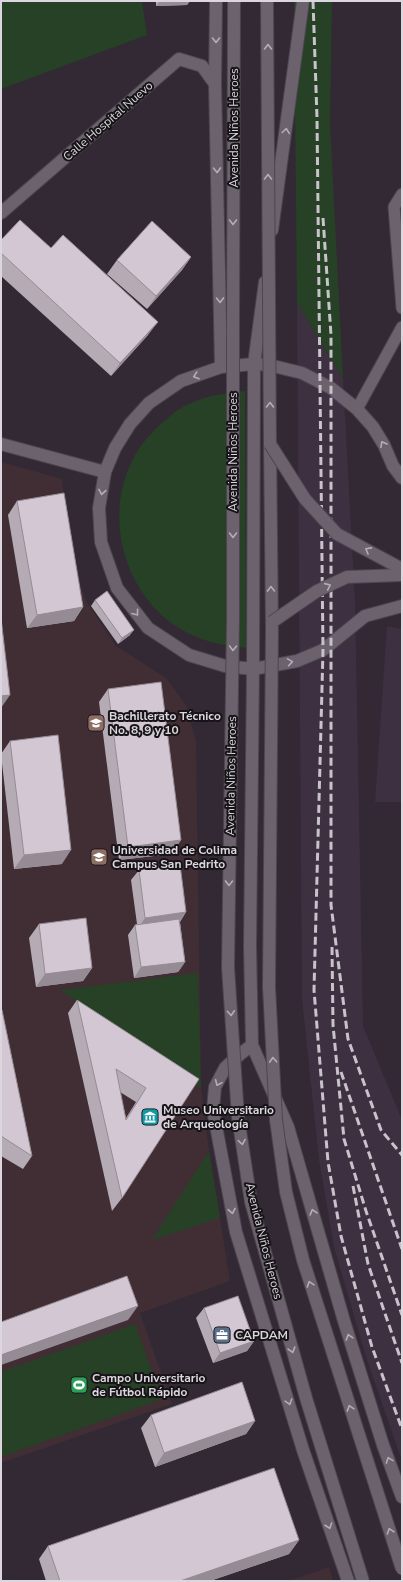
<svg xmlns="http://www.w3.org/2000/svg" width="403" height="1582" font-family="'Nunito Sans',sans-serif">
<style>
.built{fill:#3d3040}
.education{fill:#412e34}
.green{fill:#264125}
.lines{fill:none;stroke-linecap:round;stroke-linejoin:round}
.lane-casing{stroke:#4c454e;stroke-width:13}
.street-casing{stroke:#4c454e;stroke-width:14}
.secondary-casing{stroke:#4c454e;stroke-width:14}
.lane{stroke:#6b626d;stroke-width:11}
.street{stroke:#6b626d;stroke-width:12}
.secondary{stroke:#6b626d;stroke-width:12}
.rail{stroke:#c8c2ca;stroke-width:3;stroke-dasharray:8 4;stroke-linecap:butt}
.street-bridge-casing{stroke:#4c454e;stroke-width:14;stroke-linecap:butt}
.secondary-bridge-casing{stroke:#4c454e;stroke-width:14;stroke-linecap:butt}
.street-bridge{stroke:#6b626d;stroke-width:12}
.secondary-bridge{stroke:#6b626d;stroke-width:12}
.wall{fill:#b5abb5;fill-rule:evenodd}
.shaded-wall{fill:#948b94}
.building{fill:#d3c7d3;stroke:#948b94;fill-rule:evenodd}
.oneway{stroke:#b4aeb6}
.labels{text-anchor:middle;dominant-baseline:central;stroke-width:4;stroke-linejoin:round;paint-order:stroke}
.street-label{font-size:12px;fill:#dcd7de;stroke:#171418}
.poi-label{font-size:12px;font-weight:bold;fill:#dcd7de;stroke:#171418;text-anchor:start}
</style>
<rect width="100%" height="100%" fill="#322934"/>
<g class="built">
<polygon points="297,303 343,378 355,602 363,1026 402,1120 402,1461 366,1357 334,1247 319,1160 302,999"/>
<polygon points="387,626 402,629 402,802 375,802"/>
</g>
<g class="education">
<polygon points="1,462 62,479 70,550 86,601 116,646 166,678 186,705 196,741 201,1088 209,1151 230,1281 140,1313 172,1404 1,1463"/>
<polygon points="329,1567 333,1581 289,1581"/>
</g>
<g class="green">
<polygon points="1,1 142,1 147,35 1,89"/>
<polygon points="294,1 332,1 330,123 343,378 297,303"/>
<path d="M245,391L246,648C230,646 214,644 199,638C130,612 100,525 132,461C140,444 154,429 169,417C191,398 217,394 245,391Z"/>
<polygon points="198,973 201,1088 60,990"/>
<polygon points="209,1151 220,1218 152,1240"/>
<polygon points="135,1324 162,1399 1,1457 1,1372"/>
</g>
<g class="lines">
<g class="lane-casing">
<g id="lane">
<polyline points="402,194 394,207 402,308"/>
<polyline points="357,409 402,327"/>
</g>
</g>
<g class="street-casing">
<g id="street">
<polyline points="216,1 215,84 221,367"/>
<polyline points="1,213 179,59 202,66 215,84"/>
<polyline points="272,230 303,1"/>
<polyline points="265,282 254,364 253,669 250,946 252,1045 288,1127 344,1321 383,1445 402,1497"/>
<polyline points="1,444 105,472"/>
<polyline points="402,478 393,466 384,445 373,427 357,409 331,388 302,373 269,365 254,364 221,367 181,381 149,403 130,424 115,448 105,472 99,508 101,542 117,588 148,628 189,655 225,666 253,669 297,661 323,650 365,616 402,606"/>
<polyline points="252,1045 239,1055 225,1068 215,1087 213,1110 236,1232 303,1450 348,1581"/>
</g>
</g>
<g class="secondary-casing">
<g id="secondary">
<polyline points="233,333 234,1"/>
<polyline points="233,412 233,620"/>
<polyline points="270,444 272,628"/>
</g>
</g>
<use href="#lane" class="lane"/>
<use href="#street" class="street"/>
<use href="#secondary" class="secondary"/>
<g class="rail">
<polyline points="313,1 317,118 323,650 314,990 328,1162 341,1236 372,1347 402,1429"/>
<polyline points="323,218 331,335 331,905 348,1039 381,1130 402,1155"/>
<polyline points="332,947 333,1025 344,1139 366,1211 402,1315"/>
<polyline points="341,1072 402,1249"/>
<polyline points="353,1186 368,1264 402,1363"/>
</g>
<g class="street-bridge-casing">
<g id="street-bridge">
<polyline points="270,444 305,499 337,534 402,569"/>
<polyline points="272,622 317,591 347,577 402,575"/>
</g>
</g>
<g class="secondary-bridge-casing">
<g id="secondary-bridge">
<polyline points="267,1 270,444"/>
<polyline points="233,333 233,412"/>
<polyline points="233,620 228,967 238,1117 251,1202 306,1398 363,1581"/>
<polyline points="272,628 269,987 276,1120 286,1192 303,1260 402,1569"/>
</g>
</g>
<use href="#street-bridge" class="street-bridge"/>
<use href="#secondary-bridge" class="secondary-bridge"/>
</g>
<g class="wall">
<polygon points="156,1 190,1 187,5 156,6"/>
<polygon points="1,240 51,248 148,335 111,376 1,276"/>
<polygon points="191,257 182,270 147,309 107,274 117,260"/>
<polygon points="17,501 83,607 74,621 27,628 8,515"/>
<polygon points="95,600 130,635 118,644 91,606"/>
<polygon points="108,689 181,840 171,854 119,860 99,702"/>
<polygon points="10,741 62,864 14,869 1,754"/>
<polygon points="139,870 186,912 180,922 185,962 178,972 134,978 128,935 135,925 137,924 131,880"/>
<polygon points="39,924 92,968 83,981 36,987 29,938"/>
<path d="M77,1000L199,1079L122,1198L112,1211L68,1013ZM120,1092L136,1102L126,1118Z"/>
<polygon points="1,1011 32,1156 23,1169 1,1156"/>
<polygon points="204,1308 254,1341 247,1351 213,1363 196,1318"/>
<polygon points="151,1415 255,1421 246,1434 155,1467 141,1428"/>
<polygon points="299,1540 289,1554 210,1581 46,1581 39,1559 48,1546"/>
</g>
<g class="shaded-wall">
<polygon points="160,1 190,1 187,5 156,6"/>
<polygon points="191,257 182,270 147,309 156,296"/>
<polygon points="158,322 148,335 111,376 120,363"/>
<polygon points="83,607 74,621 27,628 37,615"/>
<polygon points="134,630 130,635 118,644 122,638"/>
<polygon points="10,695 1,708 1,696"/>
<polygon points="181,840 171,854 119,860 128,847"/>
<polygon points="71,850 62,864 14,869 24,855"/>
<polygon points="186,912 179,922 138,928 145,918"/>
<polygon points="185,962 178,972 134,978 141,967"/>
<polygon points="92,968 83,981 36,987 45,974"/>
<polygon points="138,1306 128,1320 1,1365 1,1355"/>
<polygon points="254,1341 247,1351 213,1363 220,1353"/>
<polygon points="255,1421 246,1434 155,1467 164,1453"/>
<polygon points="299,1540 289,1554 210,1581 180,1581"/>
</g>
<g class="building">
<polygon points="20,220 51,248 63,235 158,322 120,363 1,253 1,240"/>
<polygon points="152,221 191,257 156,296 117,260"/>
<polygon points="64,493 83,607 37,615 17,501"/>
<polygon points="107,591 134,630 122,638 95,600"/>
<polygon points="1,618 10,695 1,696"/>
<polygon points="161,682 181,840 128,847 108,689"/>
<polygon points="58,735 71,850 24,855 10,741"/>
<polygon points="180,864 186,912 145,918 139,870"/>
<polygon points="86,918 92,968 45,974 39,924"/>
<polygon points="179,919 185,962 141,967 135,925"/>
<path d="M77,1000L199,1079L122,1198ZM116,1069L146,1088L126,1120Z"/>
<polygon points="2,1010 32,1156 1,1136 1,1011"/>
<polygon points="127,1276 138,1306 1,1355 1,1322"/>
<polygon points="238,1296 254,1341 220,1353 204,1308"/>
<polygon points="242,1382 255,1421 164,1453 151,1415"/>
<polygon points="274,1468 299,1540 180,1581 60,1581 48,1546"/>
</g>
<defs><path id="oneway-chevron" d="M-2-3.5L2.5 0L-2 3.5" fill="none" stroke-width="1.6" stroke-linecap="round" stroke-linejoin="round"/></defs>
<g class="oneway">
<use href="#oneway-chevron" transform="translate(216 40) rotate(90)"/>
<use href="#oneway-chevron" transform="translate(268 47) rotate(-90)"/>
<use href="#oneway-chevron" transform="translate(286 131) rotate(-82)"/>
<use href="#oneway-chevron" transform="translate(217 170) rotate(89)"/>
<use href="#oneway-chevron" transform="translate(268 177) rotate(-90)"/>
<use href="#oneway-chevron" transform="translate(233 222) rotate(90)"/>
<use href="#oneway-chevron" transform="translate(220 300) rotate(89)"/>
<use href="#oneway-chevron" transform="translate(196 376) rotate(161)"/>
<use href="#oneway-chevron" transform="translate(270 405) rotate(-90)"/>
<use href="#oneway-chevron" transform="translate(383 444) rotate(-119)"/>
<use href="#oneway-chevron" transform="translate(102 492) rotate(100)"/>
<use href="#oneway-chevron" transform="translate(233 535) rotate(90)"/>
<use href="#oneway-chevron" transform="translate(368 550) rotate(-151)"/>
<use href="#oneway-chevron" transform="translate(328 586) rotate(-24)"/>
<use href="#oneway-chevron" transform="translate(271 589) rotate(-91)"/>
<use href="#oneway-chevron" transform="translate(136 613) rotate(52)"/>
<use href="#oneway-chevron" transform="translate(233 648) rotate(91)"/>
<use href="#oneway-chevron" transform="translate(290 662) rotate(-9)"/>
<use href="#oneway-chevron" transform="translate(229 883) rotate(91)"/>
<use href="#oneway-chevron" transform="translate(231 1013) rotate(86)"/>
<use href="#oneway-chevron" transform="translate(273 1060) rotate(-93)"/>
<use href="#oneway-chevron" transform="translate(218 1083) rotate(114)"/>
<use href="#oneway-chevron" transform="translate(242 1142) rotate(81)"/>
<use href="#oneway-chevron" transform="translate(232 1211) rotate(79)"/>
<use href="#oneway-chevron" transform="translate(313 1212) rotate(-106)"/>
<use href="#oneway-chevron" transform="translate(310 1284) rotate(-108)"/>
<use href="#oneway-chevron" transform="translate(349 1337) rotate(-107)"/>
<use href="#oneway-chevron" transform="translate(292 1350) rotate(74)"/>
<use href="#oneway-chevron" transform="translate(289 1402) rotate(73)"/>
<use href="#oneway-chevron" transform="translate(350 1408) rotate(-108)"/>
<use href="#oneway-chevron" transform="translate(389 1460) rotate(-110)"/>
<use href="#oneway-chevron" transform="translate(329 1526) rotate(71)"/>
<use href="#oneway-chevron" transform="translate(390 1531) rotate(-108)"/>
</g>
<defs>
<g id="university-square" transform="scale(0.9)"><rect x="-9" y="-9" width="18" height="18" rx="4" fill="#8d6e63" stroke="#171418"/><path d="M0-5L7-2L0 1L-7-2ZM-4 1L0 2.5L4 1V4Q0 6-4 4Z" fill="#fff"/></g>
<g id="museum-square" transform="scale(0.9)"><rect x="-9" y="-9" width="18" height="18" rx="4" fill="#0f9aa8" stroke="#171418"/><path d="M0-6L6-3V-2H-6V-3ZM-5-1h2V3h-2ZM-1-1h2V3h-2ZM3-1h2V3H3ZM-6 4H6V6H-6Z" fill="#fff"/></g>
<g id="office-square" transform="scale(0.9)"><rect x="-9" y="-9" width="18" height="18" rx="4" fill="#5c6f8a" stroke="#171418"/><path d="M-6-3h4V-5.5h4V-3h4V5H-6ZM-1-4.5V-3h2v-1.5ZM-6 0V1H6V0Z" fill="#fff"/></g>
<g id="stadium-square" transform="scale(0.9)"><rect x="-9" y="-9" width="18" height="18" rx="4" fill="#2e9e5b" stroke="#171418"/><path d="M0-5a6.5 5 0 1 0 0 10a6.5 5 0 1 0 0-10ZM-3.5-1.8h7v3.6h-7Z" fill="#fff"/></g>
</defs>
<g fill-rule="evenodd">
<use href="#university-square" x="96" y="723"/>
<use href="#university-square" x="99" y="857"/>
<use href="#museum-square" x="150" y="1117"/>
<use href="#office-square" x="222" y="1335"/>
<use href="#stadium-square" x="79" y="1385"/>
</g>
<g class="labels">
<g class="street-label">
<text transform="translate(108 121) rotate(-41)">Calle Hospital Nuevo</text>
<text transform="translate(234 128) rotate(-90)">Avenida Niños Heroes</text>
<text transform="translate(233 452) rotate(-90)">Avenida Niños Heroes</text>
<text transform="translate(231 776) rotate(-89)">Avenida Niños Heroes</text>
<text transform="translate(264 1241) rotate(76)">Avenida Niños Heroes</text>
</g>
<g class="poi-label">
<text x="109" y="716">Bachillerato Técnico<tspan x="109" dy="14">No. 8, 9 y 10</tspan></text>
<text x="112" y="850">Universidad de Colima<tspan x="112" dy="14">Campus San Pedrito</tspan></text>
<text x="163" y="1110">Museo Universitario<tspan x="163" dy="14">de Arqueología</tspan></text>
<text x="235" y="1335">CAPDAM</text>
<text x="92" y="1378">Campo Universitario<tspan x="92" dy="14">de Fútbol Rápido</tspan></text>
</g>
</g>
<rect width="403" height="1582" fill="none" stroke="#dcd7de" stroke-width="4"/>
</svg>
